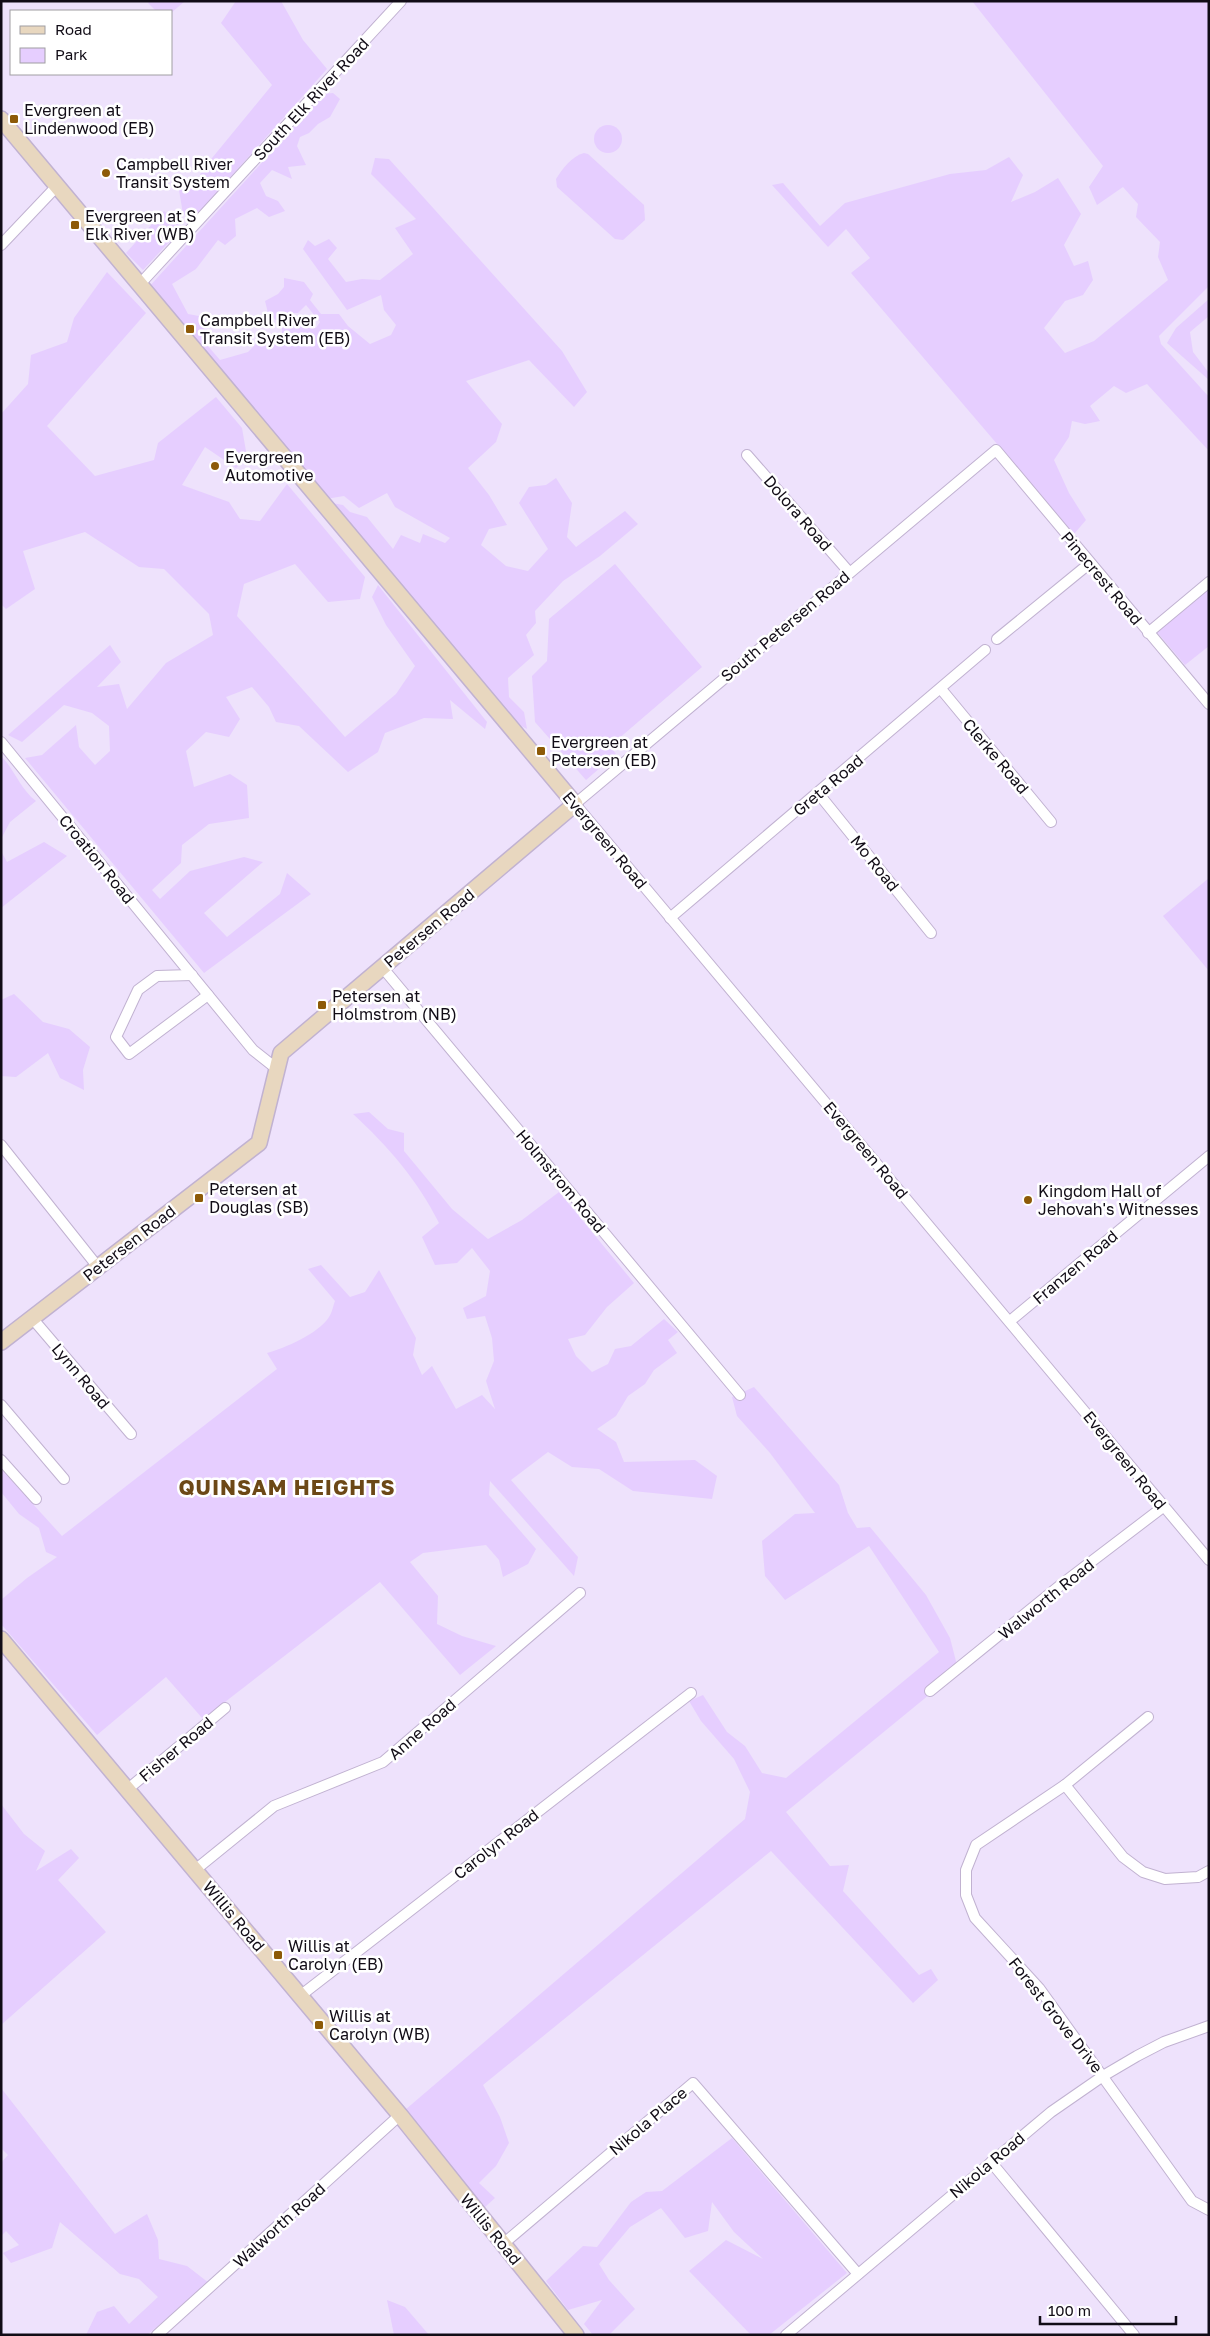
<svg xmlns="http://www.w3.org/2000/svg" width="1210" height="2336" font-family="'Golos Text',sans-serif">
<style>
.green{fill:#e6ceff}
.lines{fill:none;stroke-linecap:round;stroke-linejoin:round}
.street-casing{stroke:#c1b2d1;stroke-width:12}
.secondary-casing{stroke:#c1b2d1;stroke-width:18}
.street{stroke:#fff;stroke-width:10}
.secondary{stroke:#e8d7bf;stroke-width:15}
.poi-dot{fill:#8d5a07;stroke:#fff;stroke-width:2}
.labels{text-anchor:middle;dominant-baseline:central;stroke-width:5;stroke-linejoin:round;paint-order:stroke}
.street-label{font-size:16px;fill:#110c16;stroke:#fff}
.poi-label{font-size:16px;fill:#110c16;stroke:#fff;text-anchor:start}
.district-label{font-size:21px;font-weight:bold;letter-spacing:1px;fill:#6c4817;stroke:#fff}
</style>
<rect width="100%" height="100%" fill="#eee2fc"/>
<g class="green">
<polygon points="150,1 185,1 171,13 171,11 156,11 148,3"/>
<polygon points="236,1 281,1 303,40 327,69 194,218 183,214 179,190 195,186 203,169 272,85 221,23"/>
<polygon points="972,1 1209,1 1209,286 1159,336 1161,344 1209,397 1209,451 1147,384 1126,393 1114,386 1090,406 1100,421 1085,424 1072,421 1069,437 1054,460 1069,493 1086,520 1074,534 851,273 870,258 846,229 828,247 772,185 783,183 820,226 845,203 950,174 986,170 1009,157 1023,175 1011,202 1035,192 1058,178 1081,214 1064,245 1074,266 1088,261 1093,280 1083,295 1065,301 1044,328 1065,353 1094,341 1168,280 1158,257 1160,242 1136,217 1138,204 1123,187 1097,205 1089,187 1103,166"/>
<polygon points="333,93 340,99 330,117 318,124 309,133 300,137 297,146 306,165 288,167 292,179 272,170 260,183 266,196 278,201 285,211 269,217 257,208 235,219 236,236 225,245 218,240 196,269 172,284 188,314 199,316 211,324 201,338 220,360 248,352 256,344 273,341 282,336 282,325 293,320 316,328 320,322 306,305 298,313 289,313 277,321 268,313 265,301 278,294 284,287 284,278 304,282 313,294 310,300 321,314 339,314 348,326 370,344 391,335 396,325 384,310 381,295 347,310 303,249 308,240 315,246 329,239 337,248 328,259 346,282 362,279 380,280 413,254 395,228 416,219 371,174 375,158 389,159 562,351 587,392 574,407 529,360 466,381 502,424 496,442 468,468 489,495 507,525 489,529 481,545 506,566 528,571 548,549 519,503 529,487 546,485 556,478 572,503 567,537 576,547 625,511 638,524 600,556 563,581 535,611 536,623 526,635 534,655 508,678 509,697 524,712 527,729 513,722 332,503 343,505 350,512 367,517 393,549 401,535 420,543 423,534 445,543 450,538 395,507 387,493 359,508 344,496 326,499 148,288 324,94"/>
<circle cx="608" cy="139" r="14"/>
<path d="M584,153L588,154L644,205L645,220L623,240L615,239L557,187L556,179C562,169 572,156 584,153Z"/>
<polygon points="164,211 183,227 143,270 126,253"/>
<polygon points="107,272 146,313 47,426 95,476 154,460 158,443 216,397 242,428 247,457 236,468 205,447 182,485 229,502 240,519 260,521 287,484 365,577 360,599 328,602 295,564 244,584 237,616 345,737 396,694 415,666 386,625 372,597 378,585 487,722 485,729 450,700 453,719 424,718 385,733 378,752 348,772 299,726 276,722 269,707 252,687 226,697 240,719 229,737 206,732 186,751 194,787 230,774 247,785 249,818 209,824 182,845 181,863 152,890 160,899 190,871 244,857 263,862 204,913 227,937 280,894 287,873 311,894 204,973 25,758 42,755 76,725 79,747 95,765 110,751 109,726 92,713 64,705 22,742 8,735 110,645 121,662 97,687 119,684 127,709 166,663 213,635 209,614 164,569 139,567 85,532 23,551 35,589 6,609 1,604 1,414 28,384 31,355 67,342 74,318"/>
<polygon points="1209,299 1209,316 1190,332 1193,352 1209,373 1209,380 1167,343 1176,328"/>
<polygon points="615,564 702,667 610,746 616,754 586,780 535,722 532,676 547,661 549,619"/>
<polygon points="1209,589 1209,646 1185,665 1157,632"/>
<path d="M1,756C15,770 20,789 36,801L10,822L1,839Z"/>
<polygon points="44,842 67,856 1,908 1,851 7,862"/>
<polygon points="1209,878 1209,971 1163,916"/>
<polygon points="14,994 43,1022 69,1029 90,1047 83,1070 84,1090 60,1078 48,1053 16,1077 1,1076 1,1000"/>
<path d="M369,1112L388,1129L404,1133V1151L452,1209L488,1239L522,1220L559,1192L634,1283L607,1307L585,1335L568,1339L576,1356L592,1372L608,1364L615,1349L631,1346L664,1319L678,1332L668,1340L677,1353L654,1370L645,1384L628,1396L616,1416L597,1429L616,1442L624,1462L695,1460L717,1476L712,1499L633,1491L599,1469L572,1467L548,1452L511,1480L578,1557L574,1576L490,1481L489,1495L536,1549L528,1564L503,1577L499,1560L486,1545L423,1553L410,1562L438,1596L437,1624L462,1636L496,1646L460,1675L380,1582L203,1719L166,1677L97,1735L1,1624V1600L27,1578L57,1557L46,1552L39,1528L19,1514L1,1492V1469L62,1536L277,1369L267,1353C285,1348 318,1334 329,1317C332,1313 333,1306 335,1301L308,1269L321,1265L350,1297L365,1292L379,1270L416,1338L413,1355L422,1375L432,1366L456,1409L482,1395L495,1409L486,1381L494,1361L492,1338L485,1316L467,1319L463,1308L486,1296L490,1271L472,1248L457,1263L435,1265L422,1237L439,1223C418,1181 388,1146 353,1114Z"/>
<polygon points="754,1387 839,1485 848,1513 857,1528 870,1527 926,1595 950,1638 957,1665 935,1690 786,1812 830,1866 849,1865 843,1891 919,1975 931,1969 938,1980 913,2003 771,1851 483,2085 500,2117 509,2143 496,2166 479,2183 495,2198 484,2208 405,2110 745,1819 750,1792 734,1759 701,1721 689,1701 703,1695 727,1732 745,1746 762,1773 786,1778 939,1652 869,1546 785,1600 765,1576 762,1541 795,1514 815,1513 770,1453 737,1416 732,1397"/>
<polygon points="1,1804 24,1834 45,1851 36,1871 71,1849 79,1858 58,1880 106,1932 1,2025"/>
<polygon points="1,2088 115,2234 147,2214 158,2240 159,2259 187,2266 209,2283 147,2335 86,2335 97,2312 114,2306 129,2324 158,2297 139,2279 120,2274 60,2222 52,2248 11,2263 3,2253 19,2245 6,2231 1,2236 1,2163 8,2155 1,2148"/>
<polygon points="732,2138 847,2273 769,2335 751,2335 689,2271 726,2240 763,2259 734,2232 712,2202 708,2231 685,2238 661,2208 630,2227 599,2264 609,2280 635,2309 609,2335 593,2335 584,2324 602,2300 568,2310 546,2281 583,2246 597,2247 631,2202 646,2192 662,2191"/>
<polygon points="387,2300 405,2307 429,2335 394,2335"/>
</g>
<g class="lines">
<g class="street-casing">
<g id="street">
<polyline points="1,245 57,186"/>
<polyline points="140,284 401,1"/>
<polyline points="747,455 849,572"/>
<polyline points="1148,633 1209,582"/>
<polyline points="997,639 1090,563"/>
<polyline points="941,689 1051,822"/>
<polyline points="1209,704 996,450 575,804 1209,1560"/>
<polyline points="1,742 253,1050 277,1069"/>
<polyline points="818,793 931,933"/>
<polyline points="670,918 985,650"/>
<polyline points="382,967 740,1395"/>
<polyline points="192,975 157,976 138,990 116,1037 129,1054 208,995"/>
<polyline points="1,1145 98,1267"/>
<polyline points="32,1318 131,1434"/>
<polyline points="1010,1321 1209,1156"/>
<polyline points="1,1405 64,1479"/>
<polyline points="1,1460 36,1499"/>
<polyline points="930,1691 1062,1584 1163,1507"/>
<polyline points="1148,1717 1065,1785 976,1845 966,1870 966,1895 975,1918 1039,1988 1192,2201 1209,2210"/>
<polyline points="1065,1785 1123,1857 1143,1872 1165,1879 1198,1877 1209,1871"/>
<polyline points="128,1789 225,1708"/>
<polyline points="195,1870 274,1806 383,1762 580,1593"/>
<polyline points="300,1996 691,1693"/>
<polyline points="991,2162 1134,2335"/>
<polyline points="503,2244 693,2083 858,2274"/>
<polyline points="157,2335 400,2115"/>
<polyline points="786,2335 1051,2112 1103,2076 1137,2056 1164,2042 1209,2026"/>
</g>
</g>
<g class="secondary-casing">
<g id="secondary">
<polyline points="1,119 575,804 281,1053 259,1143 1,1342"/>
<polyline points="1,1639 400,2115 576,2335"/>
</g>
</g>
<use href="#street" class="street"/>
<use href="#secondary" class="secondary"/>
</g>
<g class="poi-dot">
<rect x="9" y="114" width="10" height="10" rx="2.5"/>
<circle cx="106" cy="173" r="5"/>
<rect x="70" y="220" width="10" height="10" rx="2.5"/>
<rect x="185" y="324" width="10" height="10" rx="2.5"/>
<circle cx="215" cy="466" r="5"/>
<rect x="536" y="746" width="10" height="10" rx="2.5"/>
<rect x="317" y="1000" width="10" height="10" rx="2.5"/>
<rect x="194" y="1193" width="10" height="10" rx="2.5"/>
<circle cx="1028" cy="1200" r="5"/>
<rect x="273" y="1950" width="10" height="10" rx="2.5"/>
<rect x="314" y="2020" width="10" height="10" rx="2.5"/>
</g>
<g class="labels">
<g class="street-label">
<text transform="translate(311 99) rotate(-47)">South Elk River Road</text>
<text transform="translate(798 513) rotate(49)">Dolora Road</text>
<text transform="translate(1102 578) rotate(50)">Pinecrest Road</text>
<text transform="translate(785 626) rotate(-40)">South Petersen Road</text>
<text transform="translate(996 756) rotate(50)">Clerke Road</text>
<text transform="translate(828 785) rotate(-40)">Greta Road</text>
<text transform="translate(605 840) rotate(50)">Evergreen Road</text>
<text transform="translate(97 859) rotate(51)">Croation Road</text>
<text transform="translate(875 863) rotate(51)">Mo Road</text>
<text transform="translate(429 928) rotate(-40)">Petersen Road</text>
<text transform="translate(866 1150) rotate(50)">Evergreen Road</text>
<text transform="translate(561 1181) rotate(50)">Holmstrom Road</text>
<text transform="translate(129 1243) rotate(-38)">Petersen Road</text>
<text transform="translate(1075 1267) rotate(-40)">Franzen Road</text>
<text transform="translate(81 1376) rotate(50)">Lynn Road</text>
<text transform="translate(1125 1460) rotate(51)">Evergreen Road</text>
<text transform="translate(1046 1599) rotate(-39)">Walworth Road</text>
<text transform="translate(422 1729) rotate(-41)">Anne Road</text>
<text transform="translate(176 1749) rotate(-40)">Fisher Road</text>
<text transform="translate(496 1844) rotate(-38)">Carolyn Road</text>
<text transform="translate(234 1916) rotate(50)">Willis Road</text>
<text transform="translate(1056 2015) rotate(52)">Forest Grove Drive</text>
<text transform="translate(648 2121) rotate(-40)">Nikola Place</text>
<text transform="translate(987 2165) rotate(-40)">Nikola Road</text>
<text transform="translate(279 2225) rotate(-42)">Walworth Road</text>
<text transform="translate(491 2229) rotate(51)">Willis Road</text>
</g>
<g class="poi-label">
<text x="24" y="110">Evergreen at<tspan x="24" dy="18">Lindenwood (EB)</tspan></text>
<text x="116" y="164">Campbell River<tspan x="116" dy="18">Transit System</tspan></text>
<text x="85" y="216">Evergreen at S<tspan x="85" dy="18">Elk River (WB)</tspan></text>
<text x="200" y="320">Campbell River<tspan x="200" dy="18">Transit System (EB)</tspan></text>
<text x="225" y="457">Evergreen<tspan x="225" dy="18">Automotive</tspan></text>
<text x="551" y="742">Evergreen at<tspan x="551" dy="18">Petersen (EB)</tspan></text>
<text x="332" y="996">Petersen at<tspan x="332" dy="18">Holmstrom (NB)</tspan></text>
<text x="209" y="1189">Petersen at<tspan x="209" dy="18">Douglas (SB)</tspan></text>
<text x="1038" y="1191">Kingdom Hall of<tspan x="1038" dy="18">Jehovah's Witnesses</tspan></text>
<text x="288" y="1946">Willis at<tspan x="288" dy="18">Carolyn (EB)</tspan></text>
<text x="329" y="2016">Willis at<tspan x="329" dy="18">Carolyn (WB)</tspan></text>
</g>
<g class="district-label">
<text x="287" y="1487">QUINSAM HEIGHTS</text>
</g>
</g>
<rect width="1210" height="2336" fill="none" stroke="#110c16" stroke-width="5"/>
<rect x="10" y="10" width="162" height="65" fill="#ffffff" stroke="#a09ea2"/>
<rect x="20" y="26" width="25" height="8" fill="#e8d7bf" stroke="#a09ea2"/>
<text x="55" y="35" font-size="15" fill="#110c16">Road</text>
<rect x="20" y="48" width="25" height="15" fill="#e6ceff" stroke="#a09ea2"/>
<text x="55" y="60" font-size="15" fill="#110c16">Park</text>
<path d="M1040 2316v8h136v-8" fill="none" stroke="#110c16" stroke-width="2.5"/>
<text x="1048" y="2316" font-size="15" fill="#110c16" stroke="#ffffff" stroke-width="4" paint-order="stroke">100 m</text>
</svg>
